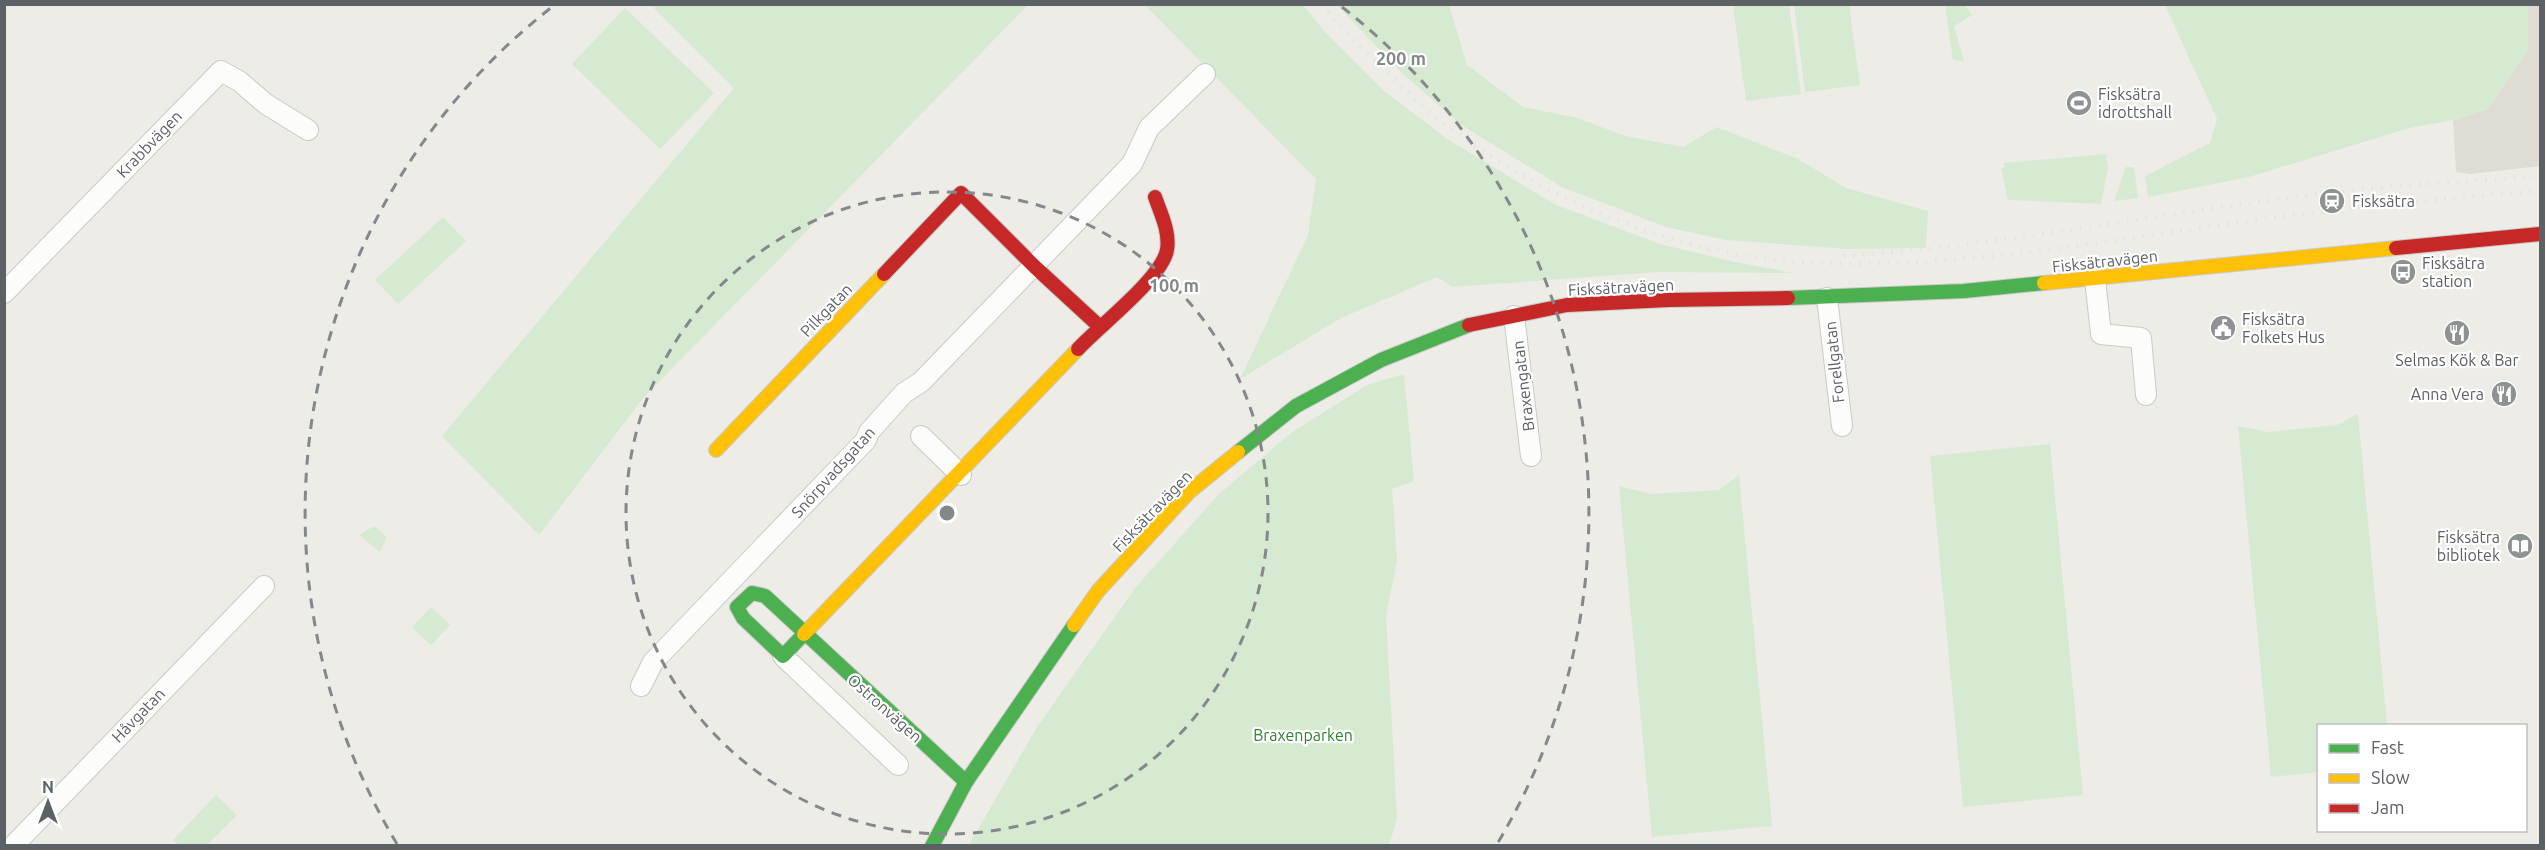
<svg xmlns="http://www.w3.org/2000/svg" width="2545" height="850" font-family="Ubuntu,sans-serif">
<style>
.education{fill:#dfdcd6}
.green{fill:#d5ead1}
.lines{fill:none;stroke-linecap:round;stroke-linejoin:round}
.street-casing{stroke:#cacac9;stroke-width:22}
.fast-casing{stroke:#c9c9c8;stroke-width:16}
.slow-casing{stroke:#c9c9c8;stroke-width:16}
.jam-casing{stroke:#c9c9c8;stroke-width:16}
.street{stroke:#fcfcfb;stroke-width:20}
.fast{stroke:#4caf50;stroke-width:14}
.slow{stroke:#ffc107;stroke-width:14}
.jam{stroke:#c62828;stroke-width:14}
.rail{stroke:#e3e4e3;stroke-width:4.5;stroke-dasharray:1.5 8;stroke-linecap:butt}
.ring{fill:none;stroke:#85888a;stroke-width:3;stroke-dasharray:10 8}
.labels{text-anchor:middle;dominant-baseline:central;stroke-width:4.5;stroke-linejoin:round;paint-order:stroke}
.poi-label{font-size:16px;fill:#5c6166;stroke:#fff;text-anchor:start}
.street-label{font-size:16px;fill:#5c6166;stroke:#fff}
.park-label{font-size:16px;fill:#2f832e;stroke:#fff}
.centre{fill:#85888a;stroke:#fff;stroke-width:3}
.ring-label{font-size:18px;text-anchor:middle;font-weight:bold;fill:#85888a;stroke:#fff;stroke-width:4.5;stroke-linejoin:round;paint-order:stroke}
</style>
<rect width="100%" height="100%" fill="#edece7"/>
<polygon class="education" points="2528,5 2540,5 2540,166 2470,174 2456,172 2453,120 2488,109 2528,51"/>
<g class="green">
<polygon points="651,5 1028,5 644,397 539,535 442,436 734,88"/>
<polygon points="1145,5 1303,5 1325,32 1383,90 1446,138 1554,204 1660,244 1735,262 1793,273 1657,272 1453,287 1437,277 1341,318 1240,379 1308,235 1316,179"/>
<polygon points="1337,5 1449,5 1467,65 1523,107 1578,118 1625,136 1683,147 1717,127 1798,159 1846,188 1928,211 1926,248 1847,249 1726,240 1666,227 1562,187 1460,124 1401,72"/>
<polygon points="1733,5 1789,5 1801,94 1746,101"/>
<polygon points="1794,5 1849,5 1860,85 1805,92"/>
<polygon points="1945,5 1965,5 1972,15 1954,26 1964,61 1953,60"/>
<polygon points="2165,5 2528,5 2528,51 2488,109 2453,120 2409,128 2249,177 2148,197 2145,176 2210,143 2217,119"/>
<polygon points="625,8 714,93 660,149 572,64"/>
<polygon points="2106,154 2108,168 2101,204 2008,200 2001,168 2005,167 2004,163"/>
<polygon points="2126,167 2134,167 2138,198 2114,201"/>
<polygon points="443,217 466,241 398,304 375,280"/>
<polygon points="1404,374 1414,481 1392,489 1397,561 1386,616 1397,819 1389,845 969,845 1037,727 1136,587 1218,495 1291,433 1367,385"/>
<polygon points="2358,414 2387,725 2318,726 2318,772 2271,777 2238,426 2267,432 2337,425"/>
<polygon points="2050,444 2083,795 1963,807 1930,456"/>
<polygon points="1739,475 1772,826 1652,837 1619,486 1651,494 1719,490"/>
<polygon points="374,526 387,537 380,552 359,535"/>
<polygon points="431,607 450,625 431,645 412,627"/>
<polygon points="216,795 237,815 207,845 179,845 173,840"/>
</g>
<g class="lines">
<g class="street-casing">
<g id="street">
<polyline points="2095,279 2101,334 2141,338 2146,395"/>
<polyline points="4,293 221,71 239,81 266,104 308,130"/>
<polyline points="1827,298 1842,426"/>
<polyline points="1514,316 1531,456"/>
<polyline points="921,436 961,475"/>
<polyline points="783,656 898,765"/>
<polyline points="641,686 653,662 866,440 869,432 904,393 921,382 1132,164 1149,128 1205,74"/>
<polyline points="13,846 264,586"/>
</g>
</g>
<g class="fast-casing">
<g id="fast">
<polyline points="1788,298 1964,291 2044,283"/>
<polyline points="1238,452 1296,406 1381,360 1469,325"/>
<polyline points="804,634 783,656 743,618 737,607 752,593 765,596 966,782"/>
<polyline points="932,846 966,782 1074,625"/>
</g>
</g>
<g class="slow-casing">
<g id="slow">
<polyline points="2044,283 2396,248"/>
<polyline points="716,450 884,274"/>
<polyline points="1074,625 1098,591 1189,492 1238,452"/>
<polyline points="804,634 1078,349"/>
</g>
</g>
<g class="jam-casing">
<g id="jam">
<polyline points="2396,248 2540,234"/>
<polyline points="884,274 961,193 1035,267 1099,326"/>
<polyline points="1469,325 1567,305 1668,300 1788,298"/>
<path d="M1078,349C1099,326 1162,278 1167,250C1170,232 1161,214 1155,197"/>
</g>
</g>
<use href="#street" class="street"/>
<use href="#fast" class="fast"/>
<use href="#slow" class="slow"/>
<use href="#jam" class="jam"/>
<g class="rail">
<path d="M1322,4C1338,25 1357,43 1376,61C1399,84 1422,108 1448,127C1550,204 1690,259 1818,263C1956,268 2092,243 2228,224C2332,209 2436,199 2540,191"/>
<path d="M1844,256C2007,245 2166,212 2327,193C2398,184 2470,182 2540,176"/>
</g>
</g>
<g class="ring">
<circle cx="947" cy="513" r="321"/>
<path d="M397 844A642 642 0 0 1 552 7M1342 7A642 642 0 0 1 1497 844"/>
</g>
<defs>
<g id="stadium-disc" transform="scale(1.35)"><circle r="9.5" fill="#8f9293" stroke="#fff"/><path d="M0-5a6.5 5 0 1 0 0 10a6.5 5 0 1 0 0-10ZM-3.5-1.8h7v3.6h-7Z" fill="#fff"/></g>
<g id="station-disc" transform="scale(1.35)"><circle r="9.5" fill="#8f9293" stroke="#fff"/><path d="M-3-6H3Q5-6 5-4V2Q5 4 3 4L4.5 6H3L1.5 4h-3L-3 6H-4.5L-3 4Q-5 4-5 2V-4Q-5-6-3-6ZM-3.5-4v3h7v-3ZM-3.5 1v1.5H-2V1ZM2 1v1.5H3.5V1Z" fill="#fff"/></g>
<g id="bus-disc" transform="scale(1.35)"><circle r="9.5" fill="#8f9293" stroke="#fff"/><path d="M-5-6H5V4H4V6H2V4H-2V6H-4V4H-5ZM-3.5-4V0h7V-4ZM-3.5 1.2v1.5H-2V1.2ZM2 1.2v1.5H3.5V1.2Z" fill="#fff"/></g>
<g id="civic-disc" transform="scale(1.35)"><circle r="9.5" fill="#8f9293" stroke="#fff"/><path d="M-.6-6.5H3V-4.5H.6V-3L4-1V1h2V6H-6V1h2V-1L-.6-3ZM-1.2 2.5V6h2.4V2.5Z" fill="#fff"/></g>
<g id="restaurant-disc" transform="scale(1.35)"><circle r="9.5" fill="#8f9293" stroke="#fff"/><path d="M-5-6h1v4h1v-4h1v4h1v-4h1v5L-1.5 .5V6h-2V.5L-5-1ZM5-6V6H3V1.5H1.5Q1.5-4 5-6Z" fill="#fff"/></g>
<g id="library-disc" transform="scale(1.35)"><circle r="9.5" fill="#8f9293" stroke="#fff"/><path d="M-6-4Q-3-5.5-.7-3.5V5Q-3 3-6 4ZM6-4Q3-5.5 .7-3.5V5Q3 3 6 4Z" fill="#fff"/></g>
</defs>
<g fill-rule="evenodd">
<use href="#stadium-disc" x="2079" y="103"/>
<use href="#station-disc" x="2332" y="201"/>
<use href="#bus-disc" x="2403" y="272"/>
<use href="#civic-disc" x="2223" y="328"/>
<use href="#restaurant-disc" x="2457" y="333"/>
<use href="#restaurant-disc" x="2504" y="394"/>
<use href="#library-disc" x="2520" y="546"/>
</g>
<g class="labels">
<g class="poi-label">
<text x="2098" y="94">Fisksätra<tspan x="2098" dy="18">idrottshall</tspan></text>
<text x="2352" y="201">Fisksätra</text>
<text x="2422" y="263">Fisksätra<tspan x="2422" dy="18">station</tspan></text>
<text x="2242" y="319">Fisksätra<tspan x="2242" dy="18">Folkets Hus</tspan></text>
<text x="2457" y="360" text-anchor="middle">Selmas Kök &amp; Bar</text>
<text x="2484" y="394" text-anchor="end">Anna Vera</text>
<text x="2500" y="537" text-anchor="end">Fisksätra<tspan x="2500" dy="18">bibliotek</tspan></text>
</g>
<g class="street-label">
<text transform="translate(149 144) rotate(-46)">Krabbvägen</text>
<text transform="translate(2105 261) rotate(-6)">Fisksätravägen</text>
<text transform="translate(1621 287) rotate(-3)">Fisksätravägen</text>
<text transform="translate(826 310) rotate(-46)">Pilkgatan</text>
<text transform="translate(1834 362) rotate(-96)">Forellgatan</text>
<text transform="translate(1523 386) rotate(-97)">Braxengatan</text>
<text transform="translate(833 472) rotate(-48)">Snörpvadsgatan</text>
<text transform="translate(1152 511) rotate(-46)">Fisksätravägen</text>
<text transform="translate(885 708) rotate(42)">Ostronvägen</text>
<text transform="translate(138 715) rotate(-46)">Håvgatan</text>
</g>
<g class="park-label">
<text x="1303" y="735">Braxenparken</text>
</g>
</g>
<circle cx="947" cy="513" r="9" class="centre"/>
<g class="ring-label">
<text x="1401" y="65">200 m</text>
<text x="1174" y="292">100 m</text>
</g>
<rect width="2545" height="850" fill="none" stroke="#5c6166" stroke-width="12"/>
<rect x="2317" y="724" width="210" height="108" fill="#ffffff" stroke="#bec0c2" stroke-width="1.5"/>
<rect x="2329" y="744" width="30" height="9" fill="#4caf50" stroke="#bec0c2" stroke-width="1.5"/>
<text x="2371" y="754" font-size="18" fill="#5c6166">Fast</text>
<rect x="2329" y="774" width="30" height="9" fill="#ffc107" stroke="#bec0c2" stroke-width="1.5"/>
<text x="2371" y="784" font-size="18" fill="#5c6166">Slow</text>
<rect x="2329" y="804" width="30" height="9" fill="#c62828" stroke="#bec0c2" stroke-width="1.5"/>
<text x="2371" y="814" font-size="18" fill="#5c6166">Jam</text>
<g transform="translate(48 802)" stroke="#ffffff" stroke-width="4.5" paint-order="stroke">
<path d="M0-4.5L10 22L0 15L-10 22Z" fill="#5c6166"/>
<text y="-9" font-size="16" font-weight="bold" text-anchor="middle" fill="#5c6166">N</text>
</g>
</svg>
